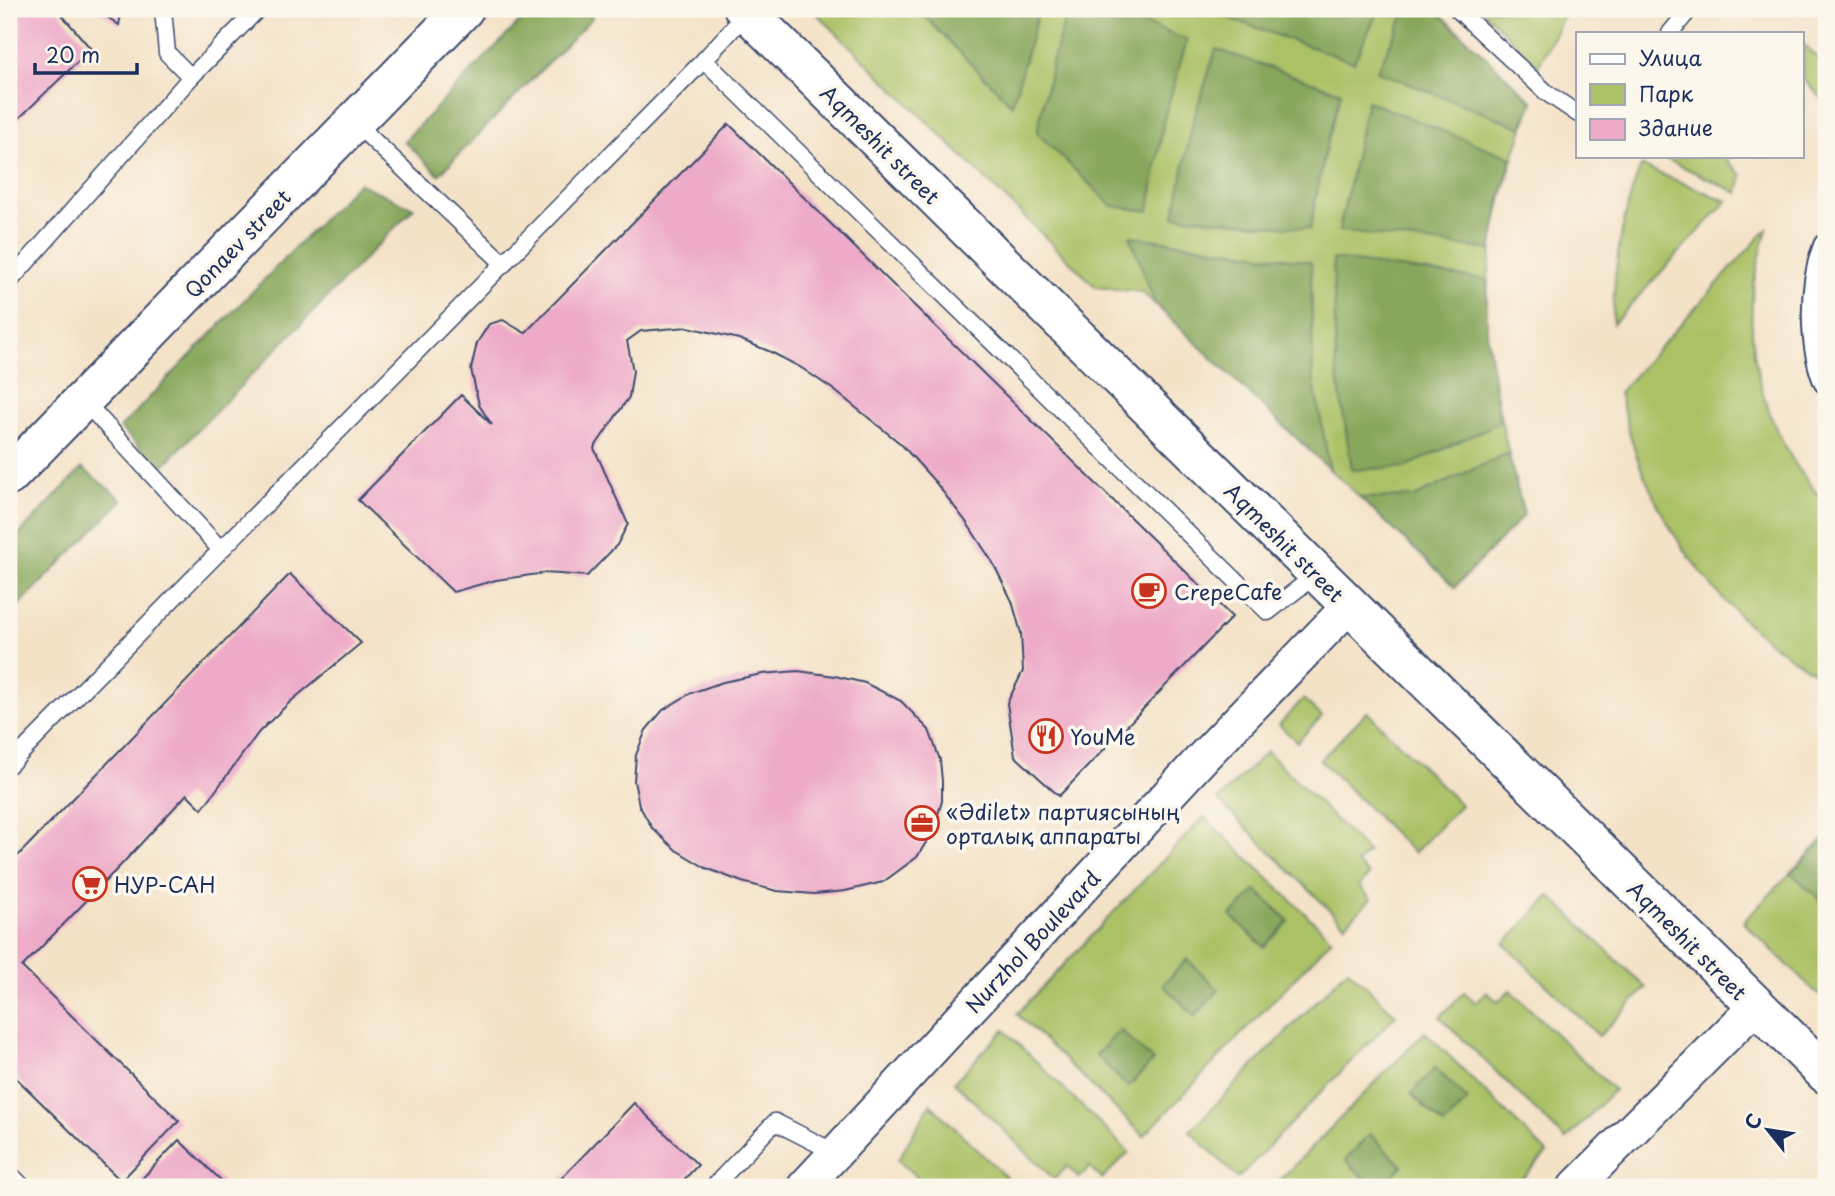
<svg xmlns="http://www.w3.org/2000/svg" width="1835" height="1196" font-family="'Playpen Sans',sans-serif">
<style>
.green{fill:#abc166;stroke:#637862;stroke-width:2}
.forest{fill:#88a75b;stroke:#526b5c;stroke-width:2}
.building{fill:#eeabc9}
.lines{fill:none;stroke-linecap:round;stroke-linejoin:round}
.service-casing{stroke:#3c4a6e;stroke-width:19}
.pedestrian-casing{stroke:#3c4a6e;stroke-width:28}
.minor-casing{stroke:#3c4a6e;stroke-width:37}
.secondary-casing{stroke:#3c4a6e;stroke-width:42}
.service{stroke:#fff;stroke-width:16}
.pedestrian{stroke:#fff;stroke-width:24}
.minor{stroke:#fff;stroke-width:33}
.secondary{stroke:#fff;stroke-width:38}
.labels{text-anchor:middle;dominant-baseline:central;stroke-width:7;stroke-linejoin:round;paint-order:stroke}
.street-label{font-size:21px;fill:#1b2f5e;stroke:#fbf7ec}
.poi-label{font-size:21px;fill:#1b2f5e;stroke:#fbf7ec;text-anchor:start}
</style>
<rect width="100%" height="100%" fill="#fbf7ec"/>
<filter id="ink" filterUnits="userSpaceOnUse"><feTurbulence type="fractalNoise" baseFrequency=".0143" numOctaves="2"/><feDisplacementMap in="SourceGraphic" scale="14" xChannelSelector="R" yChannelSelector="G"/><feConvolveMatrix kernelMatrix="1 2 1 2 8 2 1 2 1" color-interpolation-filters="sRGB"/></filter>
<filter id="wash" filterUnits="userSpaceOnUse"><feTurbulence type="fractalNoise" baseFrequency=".00686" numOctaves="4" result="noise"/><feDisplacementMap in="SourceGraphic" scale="28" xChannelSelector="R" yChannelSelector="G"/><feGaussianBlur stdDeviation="1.57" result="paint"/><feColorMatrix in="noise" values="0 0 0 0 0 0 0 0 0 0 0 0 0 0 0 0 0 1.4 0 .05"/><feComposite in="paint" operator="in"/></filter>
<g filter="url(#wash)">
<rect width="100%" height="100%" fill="#f4e2c7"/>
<g class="green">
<path d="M812,9H1435L1533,102C1504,176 1484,251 1487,331C1487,345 1491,360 1493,374C1500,422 1512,468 1524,515L1455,587L1142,292L1096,287Z"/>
<polygon points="1481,9 1567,9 1538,67"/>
<polygon points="1804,45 1826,66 1826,103 1802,78 1802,47"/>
<polygon points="1660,156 1722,156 1742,175 1738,193"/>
<path d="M1641,166L1727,201L1613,324C1613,270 1621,217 1641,166Z"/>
<path d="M1767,229C1763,246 1757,264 1754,282C1743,362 1771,445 1826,503V678C1748,639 1683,564 1648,484C1634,455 1627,424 1619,392Z"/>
<polygon points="1303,699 1322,716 1297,742 1279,725"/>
<polygon points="1367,712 1461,805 1414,853 1320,760"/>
<polygon points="1267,751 1368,852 1357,863 1369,875 1359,886 1371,899 1345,925 1218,800"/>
<polygon points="1204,817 1332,939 1144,1136 1017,1014"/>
<polygon points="1826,837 1826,1002 1743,922"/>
<polygon points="1550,896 1646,988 1599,1036 1504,944"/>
<polygon points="1348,969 1396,1015 1238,1178 1190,1131"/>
<polygon points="1510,990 1614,1090 1566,1140 1440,1017 1464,992 1476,1003 1487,992 1498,1002"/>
<polygon points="1004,1030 1129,1152 1102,1179 1090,1167 1079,1178 1067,1166 1054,1179 954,1082"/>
<polygon points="1425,1032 1547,1153 1514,1187 1273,1187"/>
<polygon points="930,1104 1016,1187 927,1187 898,1160"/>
</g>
<g class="forest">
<polygon points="532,9 591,9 592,18 439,175 404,141"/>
<polygon points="917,9 1039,9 1012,105"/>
<polygon points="1068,9 1110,9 1187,40 1164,119 1149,211 1112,206 1037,133 1052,62"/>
<polygon points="1229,9 1379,9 1354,62 1225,17"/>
<polygon points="1407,9 1435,9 1533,102 1522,128 1377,71"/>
<polygon points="1216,49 1341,92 1324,156 1310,229 1174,216 1193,121"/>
<polygon points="1367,101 1512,158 1500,201 1491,250 1339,231"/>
<polygon points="358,183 414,208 161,468 120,428"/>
<polygon points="1130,236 1311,262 1313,377 1330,470 1155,304"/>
<polygon points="1333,259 1487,280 1487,333 1500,422 1406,467 1352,470 1336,367"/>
<polygon points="1508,453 1524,515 1455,587 1360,498 1414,497"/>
<polygon points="82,468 123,500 9,615 9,545"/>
<polygon points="1826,837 1826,905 1791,873"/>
<polygon points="1256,890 1289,921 1264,947 1231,916"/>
<polygon points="1187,959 1219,990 1195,1016 1163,985"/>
<polygon points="1120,1030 1153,1061 1128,1087 1096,1055"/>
<polygon points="1435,1068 1468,1100 1444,1125 1411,1094"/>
<polygon points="1370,1134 1402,1166 1382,1187 1374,1187 1345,1160"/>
</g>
<g id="blocks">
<g class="building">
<polygon points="9,9 57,9 91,49 9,128"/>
<polygon points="96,9 122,9 119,25"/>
<polygon points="729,124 1232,617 1059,796 1015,756 1007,703 1023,671 1021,633 1012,601 993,563 967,523 936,483 901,444 834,390 800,367 771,352 739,339 688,327 641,331 627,341 633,371 629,397 594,448 628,524 617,545 587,576 545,573 496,580 453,592 358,500 461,395 492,425 479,405 471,369 477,343 489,324 503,320 525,333"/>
<polygon points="290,574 361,643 290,702 259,732 202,809 187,794 121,865 22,967 179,1121 121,1181 9,1071 9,865"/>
<polygon points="798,671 835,676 865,683 901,701 929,730 940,760 942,781 942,801 933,831 917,857 883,882 845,891 814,894 777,891 742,882 706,868 676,850 652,828 639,805 634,781 636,755 646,730 663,710 691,693 723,682 762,674"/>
<polygon points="634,1103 698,1165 677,1187 553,1187"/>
<polygon points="179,1140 228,1187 134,1187"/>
</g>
</g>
</g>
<g filter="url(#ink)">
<use href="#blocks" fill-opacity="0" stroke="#3c4a6e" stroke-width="2"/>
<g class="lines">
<g class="service-casing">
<g id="service">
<polyline points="163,9 167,53 191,77"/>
<polyline points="1457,9 1547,93 1578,114"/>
<polyline points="1670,33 1690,9"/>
<polyline points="704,60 1268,612 1317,574"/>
<polyline points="354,122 504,264"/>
<polyline points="9,282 191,77 258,9"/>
<polyline points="83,400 221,550"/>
<polyline points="9,765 704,60 748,12"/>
<polyline points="9,1173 23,1187"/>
<polyline points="713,1187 775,1122 836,1153"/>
</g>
</g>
<g class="pedestrian-casing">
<path id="pedestrian" d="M1826,246C1811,284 1811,344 1826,381"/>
</g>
<g class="minor-casing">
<g id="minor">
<polyline points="804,1187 1206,754 1349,606"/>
<polyline points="1575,1187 1756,1006"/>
</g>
</g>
<g class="secondary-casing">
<g id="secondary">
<polyline points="744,9 1826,1074"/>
<polyline points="9,476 464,9"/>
</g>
</g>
<use href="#service" class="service"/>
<use href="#pedestrian" class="pedestrian"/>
<use href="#minor" class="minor"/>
<use href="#secondary" class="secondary"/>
</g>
</g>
<defs>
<g id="cafe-ring" transform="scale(1.75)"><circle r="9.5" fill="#fbf7ec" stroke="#c8321e" stroke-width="1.5"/><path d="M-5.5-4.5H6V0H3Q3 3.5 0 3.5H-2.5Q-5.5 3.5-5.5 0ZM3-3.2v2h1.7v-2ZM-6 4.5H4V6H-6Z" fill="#c8321e"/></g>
<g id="restaurant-ring" transform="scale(1.75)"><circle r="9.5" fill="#fbf7ec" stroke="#c8321e" stroke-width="1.5"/><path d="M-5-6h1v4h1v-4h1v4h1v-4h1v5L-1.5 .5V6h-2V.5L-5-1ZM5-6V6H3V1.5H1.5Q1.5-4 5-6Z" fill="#c8321e"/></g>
<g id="office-ring" transform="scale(1.75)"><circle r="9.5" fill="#fbf7ec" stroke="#c8321e" stroke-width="1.5"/><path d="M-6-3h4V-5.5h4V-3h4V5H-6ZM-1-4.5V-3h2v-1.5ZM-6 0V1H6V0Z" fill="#c8321e"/></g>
<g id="supermarket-ring" transform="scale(1.75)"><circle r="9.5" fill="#fbf7ec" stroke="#c8321e" stroke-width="1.5"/><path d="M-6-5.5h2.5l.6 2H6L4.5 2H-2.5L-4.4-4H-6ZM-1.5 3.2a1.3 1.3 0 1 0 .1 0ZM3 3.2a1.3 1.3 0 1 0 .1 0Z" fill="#c8321e"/></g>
</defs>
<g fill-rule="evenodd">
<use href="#cafe-ring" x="1149" y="591"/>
<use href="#restaurant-ring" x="1046" y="736"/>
<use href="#office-ring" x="922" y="823"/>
<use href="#supermarket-ring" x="90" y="884"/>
</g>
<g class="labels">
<g class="street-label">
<text transform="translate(881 144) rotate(45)">Aqmeshit street</text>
<text transform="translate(237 243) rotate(-46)">Qonaev street</text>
<text transform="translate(1285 542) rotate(45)">Aqmeshit street</text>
<text transform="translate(1688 940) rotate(45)">Aqmeshit street</text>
<text transform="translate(1032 941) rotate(-47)">Nurzhol Boulevard</text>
</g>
<g class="poi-label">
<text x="1174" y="591">CrepeCafe</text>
<text x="1070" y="736">YouMe</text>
<text x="946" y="811">«Әdilet» партиясының<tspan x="946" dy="24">орталық аппараты</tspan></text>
<text x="114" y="884">НУР-САН</text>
</g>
</g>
<rect width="1835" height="1196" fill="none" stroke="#fbf7ec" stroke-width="35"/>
<rect x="1576" y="32" width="228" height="126" fill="#fbf7ec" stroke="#a1a7b3" stroke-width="2"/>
<rect x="1590" y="54" width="35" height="10" fill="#ffffff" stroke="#a1a7b3" stroke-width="2"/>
<text x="1639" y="66" font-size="21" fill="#1b2f5e">Улица</text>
<rect x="1590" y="84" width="35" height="21" fill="#abc166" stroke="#a1a7b3" stroke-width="2"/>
<text x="1639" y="102" font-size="21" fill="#1b2f5e">Парк</text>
<rect x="1590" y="119" width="35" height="21" fill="#eeabc9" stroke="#a1a7b3" stroke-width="2"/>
<text x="1639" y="136" font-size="21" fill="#1b2f5e">Здание</text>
<g transform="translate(1768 1130) rotate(300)" stroke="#fbf7ec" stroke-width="5" paint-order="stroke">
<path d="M0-5L12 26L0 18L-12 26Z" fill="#1b2f5e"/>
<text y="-10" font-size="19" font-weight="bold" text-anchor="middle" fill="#1b2f5e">С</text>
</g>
<path d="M35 63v10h102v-10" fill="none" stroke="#1b2f5e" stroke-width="3.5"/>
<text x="46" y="63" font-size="21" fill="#1b2f5e" stroke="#fbf7ec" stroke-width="5" paint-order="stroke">20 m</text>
</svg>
